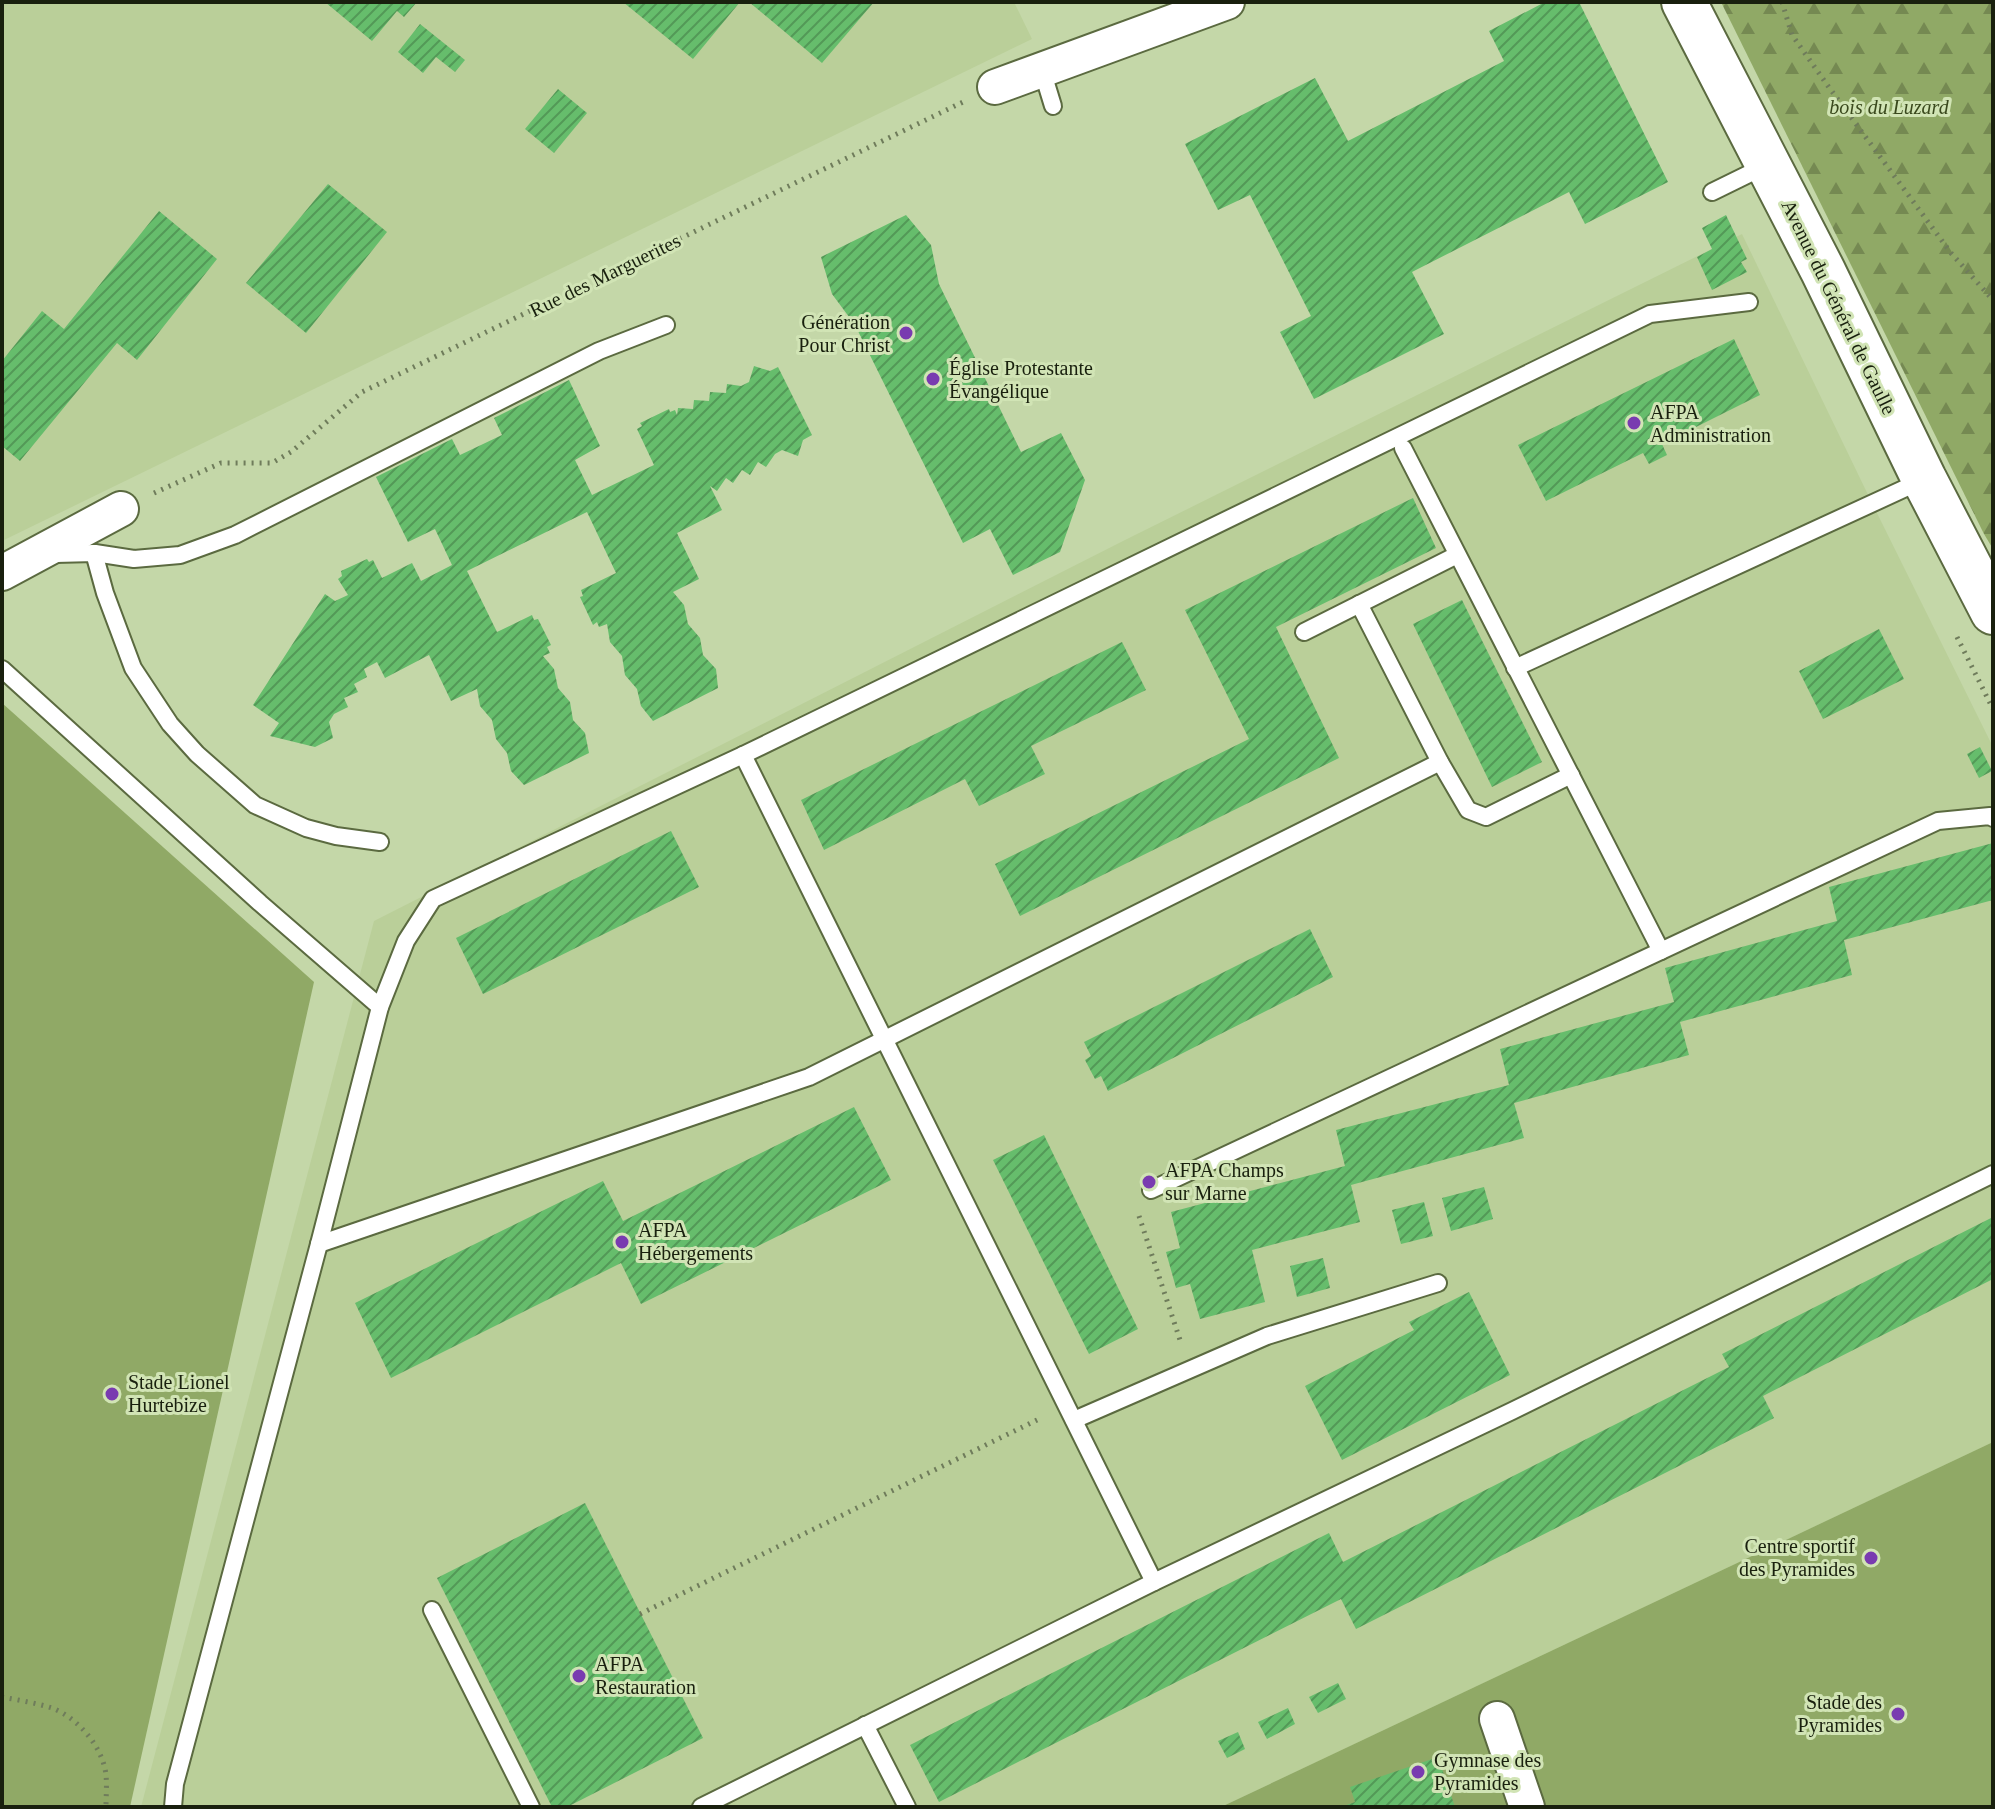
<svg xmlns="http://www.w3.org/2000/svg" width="1995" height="1809" font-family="Georgia,serif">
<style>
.built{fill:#bacf99}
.forest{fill:url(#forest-firs)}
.park{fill:#90a966}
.building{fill:url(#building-hatch)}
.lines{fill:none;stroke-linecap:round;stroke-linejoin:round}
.lane-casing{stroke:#5b6a40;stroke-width:20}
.street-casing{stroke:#5b6a40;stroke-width:38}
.secondary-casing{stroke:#5b6a40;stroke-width:48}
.path{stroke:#6f7c5b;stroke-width:5;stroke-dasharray:2 6;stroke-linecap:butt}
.lane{stroke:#fff;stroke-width:16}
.street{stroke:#fff;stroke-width:34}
.secondary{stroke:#fff;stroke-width:44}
.poi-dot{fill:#793bb0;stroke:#d1e4b5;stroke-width:3}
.labels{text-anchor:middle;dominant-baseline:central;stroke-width:6;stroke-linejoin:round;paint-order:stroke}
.park-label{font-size:20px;font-style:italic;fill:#3a491d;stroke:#d1e4b5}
.street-label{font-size:20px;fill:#19200e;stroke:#d1e4b5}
.poi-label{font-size:20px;fill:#19200e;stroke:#d1e4b5;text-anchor:start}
</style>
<defs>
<pattern id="forest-firs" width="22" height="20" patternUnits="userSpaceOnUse" patternTransform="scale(2)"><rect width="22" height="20" fill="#90a966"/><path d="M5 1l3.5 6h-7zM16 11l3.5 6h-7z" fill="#758952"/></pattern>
<pattern id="building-hatch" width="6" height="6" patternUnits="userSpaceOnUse" patternTransform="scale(2)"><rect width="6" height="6" fill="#66bd6c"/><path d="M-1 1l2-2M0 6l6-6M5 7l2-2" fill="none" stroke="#539957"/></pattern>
</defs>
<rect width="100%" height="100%" fill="#c4d7a8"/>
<g class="built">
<polygon points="2,2 1014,2 1032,39 2,541"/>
<polygon points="1742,234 1872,503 1993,747 1993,1442 1221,1807 141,1807 374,921 1125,540"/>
</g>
<polygon class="forest" points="1721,2 1993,2 1993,549 1984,534"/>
<g class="park">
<polygon points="2,703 314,982 130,1807 2,1807"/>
<polygon points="1993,1442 1993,1807 1221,1807"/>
</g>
<g class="building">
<polygon points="325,2 417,2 404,17 397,11 372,41"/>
<polygon points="623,2 740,2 693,59"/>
<polygon points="749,2 874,2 822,63"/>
<polygon points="1545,2 1579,2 1668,182 1585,224 1569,192 1412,272 1444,334 1314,399 1280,332 1311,316 1250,195 1218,210 1185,144 1315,78 1348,141 1504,61 1489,31"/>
<polygon points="420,24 465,60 455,72 436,57 423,73 398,52"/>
<polygon points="558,89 587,113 554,153 525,129"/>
<polygon points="328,184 387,232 306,333 246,283"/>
<polygon points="159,211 217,259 137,360 117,343 20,461 2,446 2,361 42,311 64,329"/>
<polygon points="906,215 931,245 939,284 1021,452 1061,433 1085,480 1060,552 1013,575 990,529 963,543 855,325 832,294 821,257"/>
<polygon points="1726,215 1747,259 1741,262 1747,272 1712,290 1697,257 1712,249 1702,228"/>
<polygon points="1734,339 1760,395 1662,444 1667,455 1649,464 1643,453 1546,501 1518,445"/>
<polygon points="754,366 770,371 778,367 812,435 803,440 798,456 782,450 775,454 766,467 758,462 750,475 742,470 733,483 726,478 717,491 710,486 722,510 677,533 699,579 673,592 684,605 688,624 700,638 703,655 716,669 718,688 653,721 641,706 637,689 625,675 622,656 610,642 607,624 599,627 597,622 593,625 580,597 583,596 581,590 616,573 587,512 467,571 497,632 532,615 534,620 538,619 551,645 547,647 550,653 543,656 554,669 558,688 570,702 573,720 585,733 589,753 524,785 511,771 507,753 496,739 492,720 480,706 477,689 451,701 429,655 385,678 377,662 364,669 367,677 354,684 358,692 344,698 348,707 334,714 329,722 333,738 315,747 270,736 279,723 253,705 325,594 335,601 348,595 338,579 342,576 341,571 367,559 369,562 373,560 382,578 412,563 421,581 452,565 435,529 408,542 376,477 452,439 460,455 502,435 494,418 569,380 600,446 575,460 592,495 654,465 637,429 642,426 640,423 669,409 670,412 675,410 677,415 678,408 693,409 694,400 709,401 710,392 726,393 727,384 741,386 749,382"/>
<polygon points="1413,498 1436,548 1276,627 1339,758 1020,916 995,864 1249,739 1185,610"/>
<polygon points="1462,600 1542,762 1492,787 1413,624"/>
<polygon points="1879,629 1904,679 1823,719 1799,671"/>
<polygon points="1122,642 1146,690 1031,746 1045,774 979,806 965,779 824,850 801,800"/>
<polygon points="1980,747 1992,771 1979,778 1967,754"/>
<polygon points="671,831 699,887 483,994 456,938"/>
<polygon points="1993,843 1993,900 1844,940 1852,975 1680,1022 1689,1055 1514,1103 1524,1138 1351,1185 1360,1222 1252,1250 1265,1302 1200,1319 1190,1284 1176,1288 1166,1252 1180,1248 1171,1212 1345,1166 1336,1130 1509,1085 1500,1049 1674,1002 1665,968 1837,921 1829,887"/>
<polygon points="1310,929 1333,977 1108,1091 1101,1076 1095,1079 1085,1060 1091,1056 1084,1042"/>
<polygon points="854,1107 891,1180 641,1304 621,1263 391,1378 355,1303 603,1181 623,1221"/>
<polygon points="1044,1135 1138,1329 1089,1354 993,1160"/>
<polygon points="1484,1187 1493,1219 1451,1231 1442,1198"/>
<polygon points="1424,1202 1433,1236 1401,1244 1392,1210"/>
<polygon points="1993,1217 1993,1279 1763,1396 1774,1418 1356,1629 1341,1599 939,1802 910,1745 1329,1533 1343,1562 1729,1367 1722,1354"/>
<polygon points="1323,1258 1330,1288 1297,1297 1290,1266"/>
<polygon points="1469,1292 1510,1375 1342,1460 1305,1386 1414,1330 1409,1322"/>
<polygon points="585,1503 703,1738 567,1807 552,1807 437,1578"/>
<polygon points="1338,1683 1346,1699 1318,1713 1309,1697"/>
<polygon points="1288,1708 1295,1724 1267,1739 1258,1722"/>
<polygon points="1238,1732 1245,1749 1227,1758 1218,1741"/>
<polygon points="1438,1757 1455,1807 1341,1807 1355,1802 1350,1787"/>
</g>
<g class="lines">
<g class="lane-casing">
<g id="lane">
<polyline points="1042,70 1053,106"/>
<polyline points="1712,192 1765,166"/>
<polyline points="1403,448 1661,951"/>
<polyline points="94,553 105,593 133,668 170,724 197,754 255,805 306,828 336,836 380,842"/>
<polyline points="55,554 95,553 134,559 180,555 235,535 599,351 666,325"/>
<polyline points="1359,604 1440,762 1468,810 1486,817 1571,775"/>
<polyline points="1304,632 1457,555"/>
<polyline points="1515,668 1923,480"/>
<polyline points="2,669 260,903 380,1007"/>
<polyline points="743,755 1154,1582"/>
<polyline points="1151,1190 1938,821 1990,816 1993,818"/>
<polyline points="319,1244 809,1077 1440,762"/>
<polyline points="1074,1420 1267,1336 1438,1283"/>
<polyline points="432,1610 531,1807"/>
<polyline points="865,1725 907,1807"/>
<polyline points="173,1807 175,1784 319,1244 380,1007 406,941 433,899 743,755 1650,314 1749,302"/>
<polyline points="701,1807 1154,1582 1512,1411 1993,1174"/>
</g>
</g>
<g class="street-casing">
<g id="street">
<polyline points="995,87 1227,2"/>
<polyline points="2,573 121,509"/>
<polyline points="1497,1719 1527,1807"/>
</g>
</g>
<g class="secondary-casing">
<polyline id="secondary" points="1684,2 1823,271 1924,479 1993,612"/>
</g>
<g class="path">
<polyline points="1782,2 1792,35 1828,86 1951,253 1993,300"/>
<polyline points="154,493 221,463 272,463 291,452 362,392 963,102"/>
<polyline points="1957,637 1993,709"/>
<polyline points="1139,1216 1181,1343"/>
<polyline points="640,1614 1041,1418"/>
<path d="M2,1697C18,1700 36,1703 52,1708C78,1718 103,1747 106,1775C107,1785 106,1797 106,1807"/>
</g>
<use href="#lane" class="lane"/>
<use href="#street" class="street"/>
<use href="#secondary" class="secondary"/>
</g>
<g class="poi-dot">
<circle cx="906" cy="333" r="8"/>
<circle cx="933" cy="379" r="8"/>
<circle cx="1634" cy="423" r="8"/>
<circle cx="1149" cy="1182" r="8"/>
<circle cx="622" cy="1242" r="8"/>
<circle cx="112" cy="1394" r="8"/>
<circle cx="1871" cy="1558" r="8"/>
<circle cx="579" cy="1676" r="8"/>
<circle cx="1898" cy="1714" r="8"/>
<circle cx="1418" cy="1772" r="8"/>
</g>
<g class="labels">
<g class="park-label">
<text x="1889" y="107">bois du Luzard</text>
</g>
<g class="street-label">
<text transform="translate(605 275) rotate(-26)">Rue des Marguerites</text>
<text transform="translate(1839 307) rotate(64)">Avenue du Général de Gaulle</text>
</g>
<g class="poi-label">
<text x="890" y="322" text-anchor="end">Génération<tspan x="890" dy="23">Pour Christ</tspan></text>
<text x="949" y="368">Église Protestante<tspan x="949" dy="23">Évangélique</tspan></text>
<text x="1650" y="412">AFPA<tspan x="1650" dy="23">Administration</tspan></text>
<text x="1165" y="1170">AFPA Champs<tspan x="1165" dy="23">sur Marne</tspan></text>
<text x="638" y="1230">AFPA<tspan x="638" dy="23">Hébergements</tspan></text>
<text x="128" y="1382">Stade Lionel<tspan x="128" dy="23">Hurtebize</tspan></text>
<text x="1855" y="1546" text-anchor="end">Centre sportif<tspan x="1855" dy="23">des Pyramides</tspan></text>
<text x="595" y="1664">AFPA<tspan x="595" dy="23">Restauration</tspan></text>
<text x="1882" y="1702" text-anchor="end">Stade des<tspan x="1882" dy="23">Pyramides</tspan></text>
<text x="1434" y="1760">Gymnase des<tspan x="1434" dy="23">Pyramides</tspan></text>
</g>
</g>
<rect width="1995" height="1809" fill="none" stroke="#19200e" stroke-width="8"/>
</svg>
